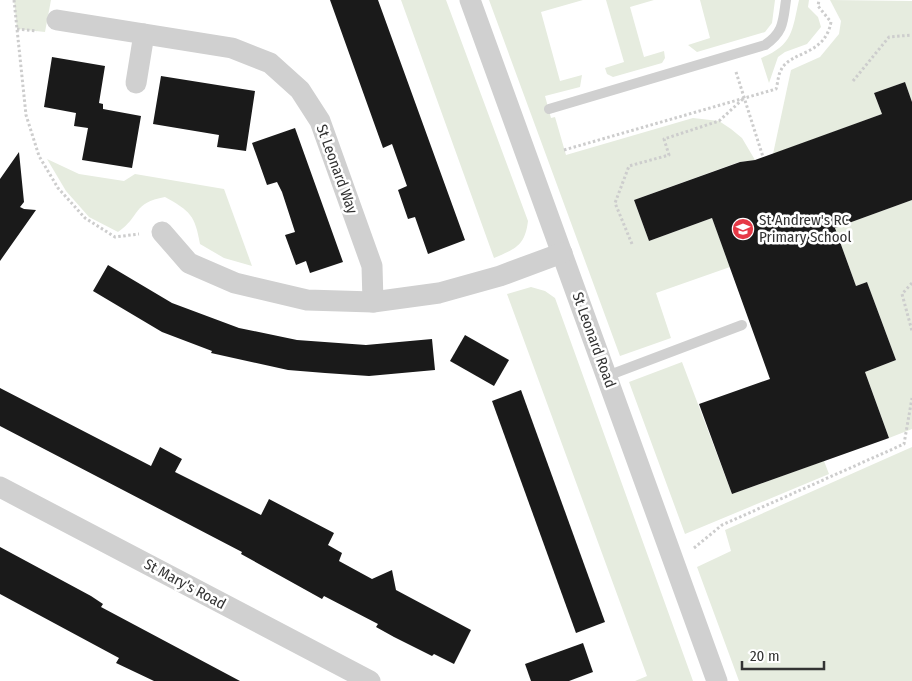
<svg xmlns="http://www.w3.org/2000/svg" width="912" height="681" font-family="'Fira Sans Condensed',sans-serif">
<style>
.green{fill:#e6ecdf}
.building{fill:#1a1a1a}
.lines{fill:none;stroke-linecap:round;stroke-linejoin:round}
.path{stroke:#cdcdcd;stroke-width:3;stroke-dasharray:2.5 2.5;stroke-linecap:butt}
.service{stroke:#d0d0d0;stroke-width:10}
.minor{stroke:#d0d0d0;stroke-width:21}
.labels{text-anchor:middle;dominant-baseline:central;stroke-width:5;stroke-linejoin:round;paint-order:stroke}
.street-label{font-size:15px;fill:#333;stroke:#fff}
.poi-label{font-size:15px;fill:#333;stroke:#fff;text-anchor:start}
</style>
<rect width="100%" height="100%" fill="#fff"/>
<g class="green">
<polygon points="14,0 51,0 45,32 17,29"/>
<path d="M401,0H446L528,221C525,246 515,249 494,258Z"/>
<polygon points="489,0 583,0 541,12 560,81 582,75 580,87 545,96 551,118 555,117 566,155 693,118 719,121 731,129 742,138 755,160 739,162 634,200 649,241 712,218 730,267 656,293 671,338 620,356"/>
<polygon points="606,0 654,0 630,7 644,57 664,51 665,58 662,63 613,77 607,74 605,68 624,62"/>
<polygon points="700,0 775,0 772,23 765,32 697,52 688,45 710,38"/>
<path d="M799,0H809L808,7L818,17L821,27L807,44L785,52L778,57L769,83L761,58C793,45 792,31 799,0Z"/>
<polygon points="830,0 912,1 912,102 905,82 874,93 882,114 773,154 791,70 820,57 839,34 841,21"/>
<path d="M47,159L79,174L124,181L135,174L224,189L252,266L224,258L200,244C195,215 190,211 165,197C132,203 141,216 118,232L89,217L66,191Z"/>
<polygon points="912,200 912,429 889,438 865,372 896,360 867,282 856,286 835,228"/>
<polygon points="531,287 545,291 555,298 693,681 635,681 647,676 507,294"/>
<polygon points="682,362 732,494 824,461 829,474 685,534 629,382"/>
<polygon points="912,447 912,681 739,681 697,567 731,551 725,530"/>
</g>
<g class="building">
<polygon points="330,0 378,0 465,240 428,254 415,217 408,219 398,190 407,186 392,144 383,148"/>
<polygon points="52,57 105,66 99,103 103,104 103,109 141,116 132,168 82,160 88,128 74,126 76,113 44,107"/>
<polygon points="161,76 255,91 246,151 217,147 219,135 153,124"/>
<polygon points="905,82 912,102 912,200 835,228 856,286 867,282 896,360 865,372 889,438 732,494 699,404 770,379 712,218 649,241 634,200 740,162 755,160 882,114 874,93"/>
<polygon points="295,128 343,262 310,273 306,261 296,265 285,235 295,232 282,192 277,182 267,185 252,143"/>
<polygon points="19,152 24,202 20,207 24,209 36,210 0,261 0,179"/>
<polygon points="108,265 172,303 239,328 297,340 366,345 432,339 435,370 369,376 325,373 288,370 211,353 212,351 162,332 93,291"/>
<polygon points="465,335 509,360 494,386 450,361"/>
<polygon points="0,388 151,466 160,447 182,459 175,472 261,515 269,499 334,533 328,545 342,553 339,561 372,579 392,570 396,590 471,630 454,664 434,654 432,656 394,637 376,627 378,624 324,596 322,599 241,554 242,552 0,426"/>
<polygon points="521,390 605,622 576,633 492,401"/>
<polygon points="0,547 91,596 103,604 101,607 240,681 154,681 116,663 119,658 0,594"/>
<polygon points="583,643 593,672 569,681 531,681 525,664"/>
</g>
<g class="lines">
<g class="path">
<polyline points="14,0 26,115 39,156 58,188 85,218 115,237 139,234"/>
<polyline points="17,29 37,31"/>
<polyline points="736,72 763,157"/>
<polyline points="853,81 889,37 912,35"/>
<path d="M564,150L776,89C778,83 778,75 781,70C790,51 825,56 831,22L818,6L819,0"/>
<polyline points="632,244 615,203 629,166 669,155 664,139 719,121 744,98"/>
<polyline points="912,283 902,294 912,331"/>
<polyline points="694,548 722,525 904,444 912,398"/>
</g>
<g class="service">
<path d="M549,109L765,45C784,32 783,21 786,0"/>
<polyline points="607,376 742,325"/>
</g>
<g class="minor">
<polyline points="470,0 717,681"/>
<polyline points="57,20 232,48 270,63 300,90 320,121 372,266 373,302"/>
<polyline points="136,83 144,34"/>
<polyline points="162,232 189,263 235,283 307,300 373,302 439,293 500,276 562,253"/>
<polyline points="0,487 370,681"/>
</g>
</g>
<defs>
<g id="school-disc" transform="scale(1.125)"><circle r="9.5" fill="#e63946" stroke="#fff"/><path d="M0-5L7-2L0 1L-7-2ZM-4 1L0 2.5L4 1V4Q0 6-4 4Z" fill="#fff"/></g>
</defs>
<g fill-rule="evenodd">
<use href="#school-disc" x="743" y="229"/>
</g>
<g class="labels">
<g class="street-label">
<text transform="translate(337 169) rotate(70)">St Leonard Way</text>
<text transform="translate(594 340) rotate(70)">St Leonard Road</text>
<text transform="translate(185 584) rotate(28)">St Mary's Road</text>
</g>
<g class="poi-label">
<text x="759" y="220">St Andrew's RC<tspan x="759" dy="17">Primary School</tspan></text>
</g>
</g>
<path d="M742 661v8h82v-8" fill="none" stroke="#333333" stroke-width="2.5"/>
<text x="750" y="661" font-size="15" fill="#333333" stroke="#ffffff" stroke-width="4" paint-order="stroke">20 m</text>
</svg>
